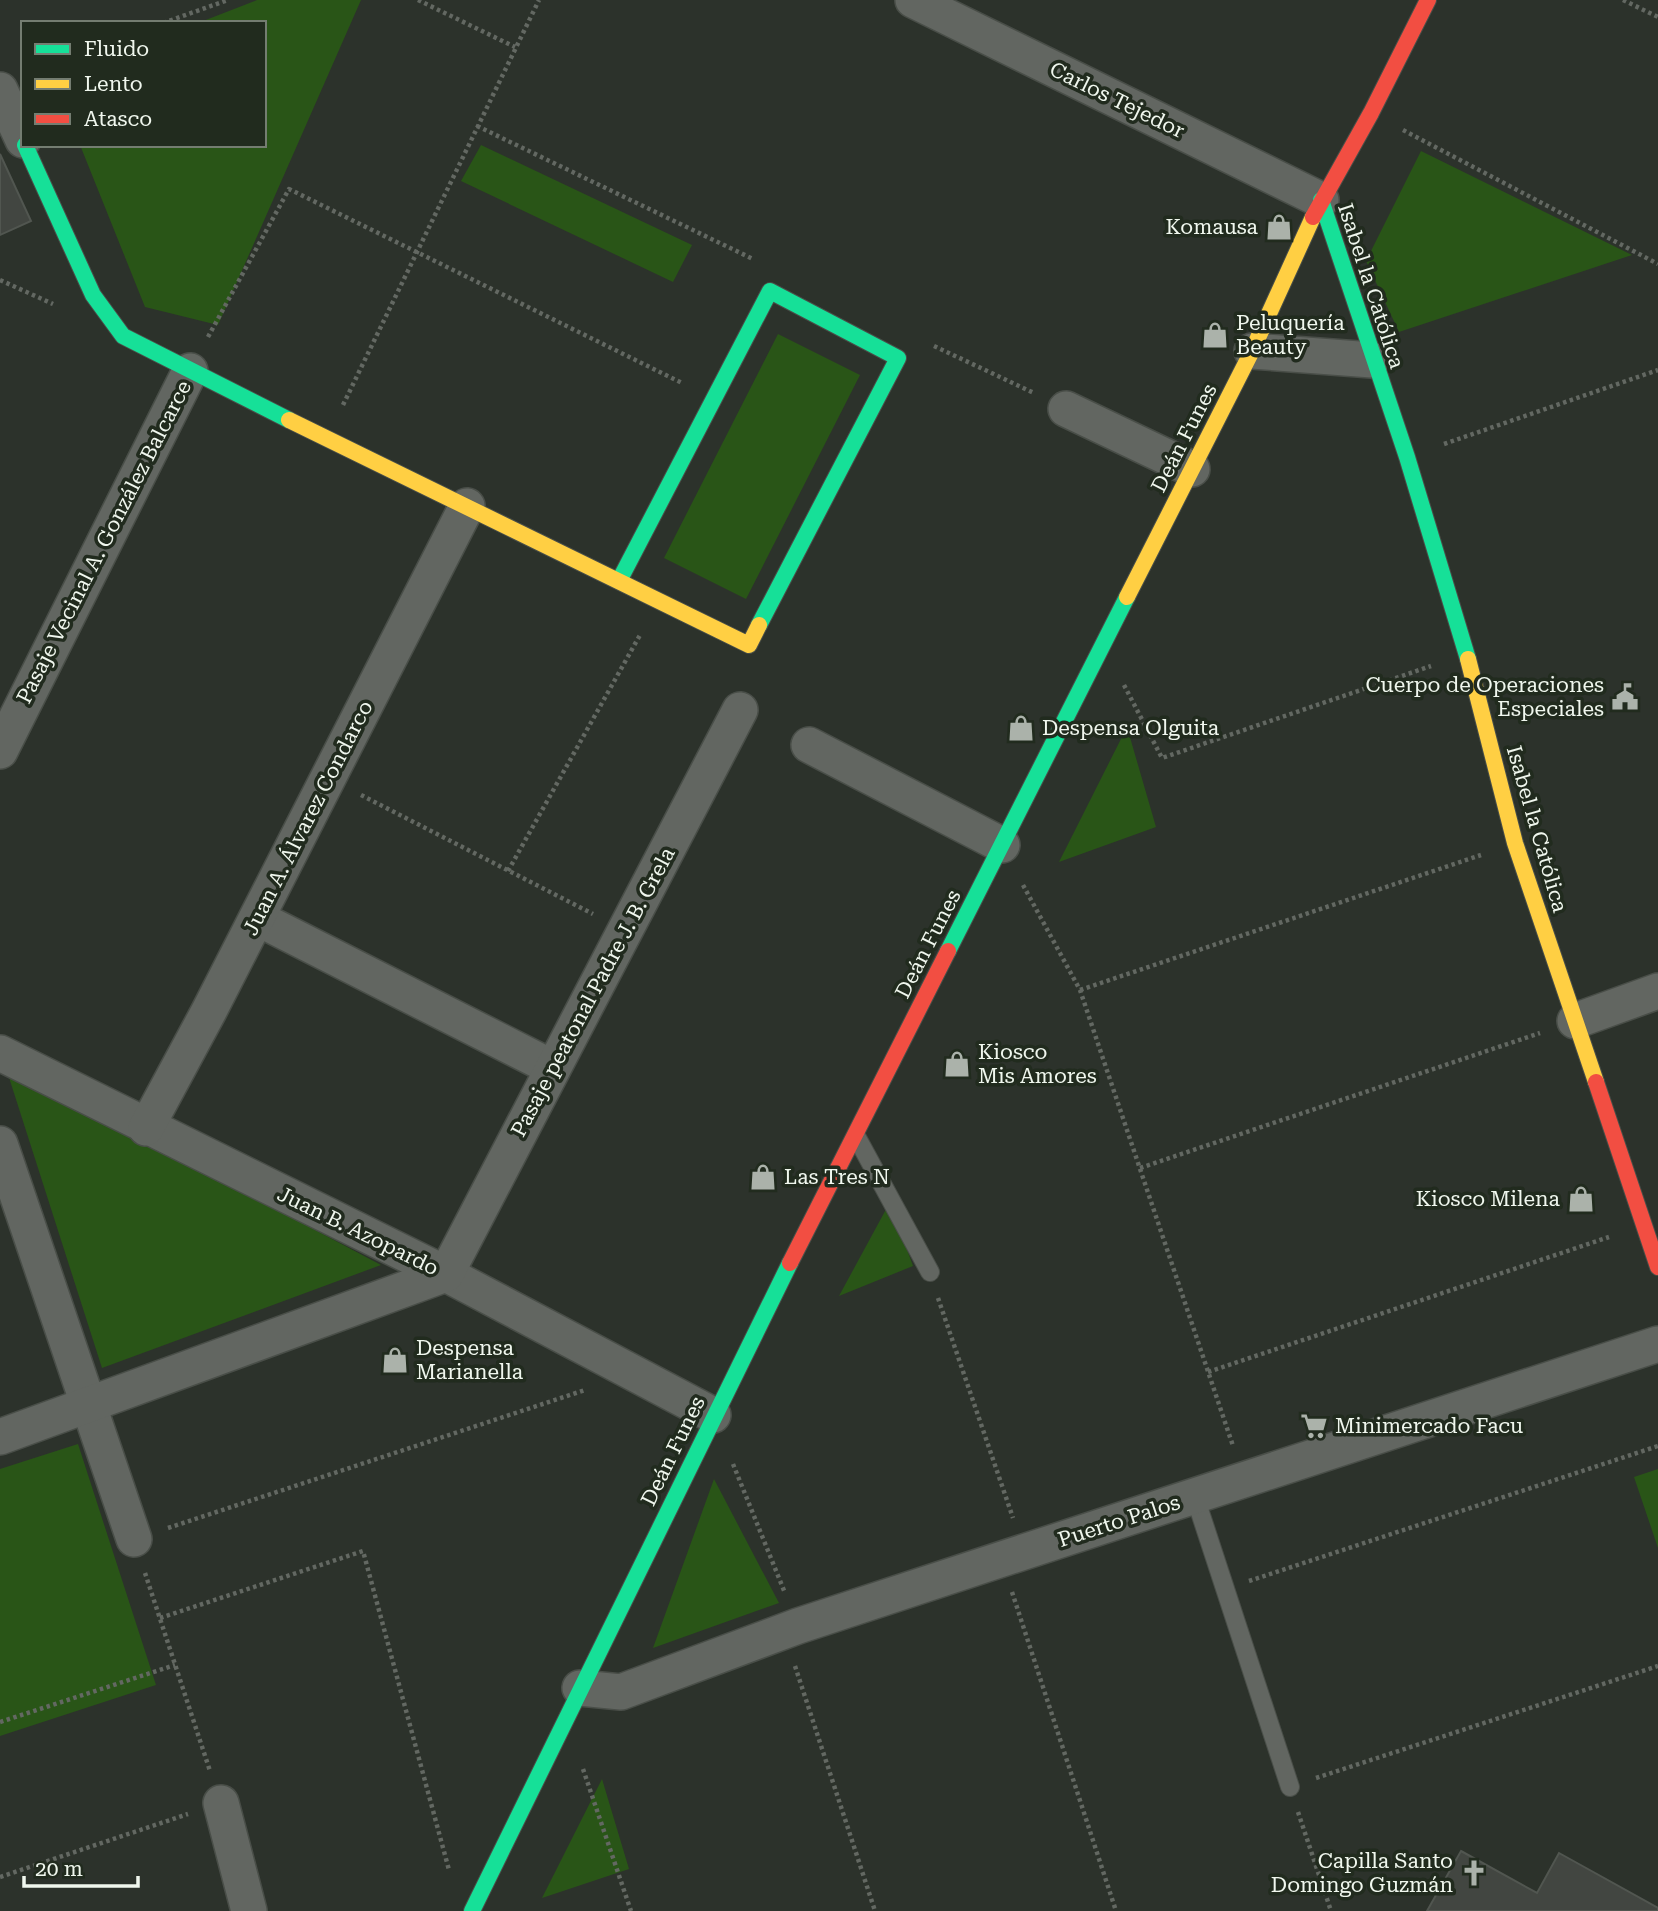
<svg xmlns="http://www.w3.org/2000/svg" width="1658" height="1911" font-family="'Roboto Serif',serif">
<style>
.green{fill:#295517}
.building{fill:#424641;stroke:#515650;stroke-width:2}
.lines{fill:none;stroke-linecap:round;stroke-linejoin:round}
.lane-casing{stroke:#494e48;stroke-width:20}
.street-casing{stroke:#494e48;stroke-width:38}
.fast-casing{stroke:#494e48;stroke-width:18}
.slow-casing{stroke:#494e48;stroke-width:18}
.jam-casing{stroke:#494e48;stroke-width:18}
.path{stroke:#636862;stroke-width:4.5;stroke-dasharray:3.5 3.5;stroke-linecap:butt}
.lane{stroke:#626661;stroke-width:18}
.street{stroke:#626661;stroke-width:35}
.fast{stroke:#16e098;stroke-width:16}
.slow{stroke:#ffcf43;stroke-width:16}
.jam{stroke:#f24e42;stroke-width:16}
.labels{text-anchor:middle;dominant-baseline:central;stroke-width:7;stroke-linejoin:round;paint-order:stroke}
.street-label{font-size:21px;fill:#f0f7ee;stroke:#212b1e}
.poi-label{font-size:21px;fill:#f0f7ee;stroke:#212b1e;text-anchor:start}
</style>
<rect width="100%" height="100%" fill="#2c322b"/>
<g class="green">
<polygon points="257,0 361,0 218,325 145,307 80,145 264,145 264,23 198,23"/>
<polygon points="481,145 692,245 673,282 461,181"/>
<polygon points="1421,151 1632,255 1399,332 1366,261"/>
<polygon points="778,334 860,375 746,599 664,558"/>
<polygon points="1127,727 1156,827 1059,862"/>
<polygon points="5,1065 381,1265 102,1368"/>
<polygon points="890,1202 913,1266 839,1296"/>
<polygon points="78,1444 156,1685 0,1736 0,1469"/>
<polygon points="1658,1469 1658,1548 1634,1477"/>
<polygon points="714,1479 779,1603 653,1648"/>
<polygon points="602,1779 629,1869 542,1898"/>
</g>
<g class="building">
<polygon points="0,154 31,221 0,235"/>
<polygon points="1461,1851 1537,1893 1559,1853 1658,1908 1658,1911 1427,1911"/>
</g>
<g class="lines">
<g class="lane-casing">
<g id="lane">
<polyline points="856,1136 930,1272"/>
<polyline points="1195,1497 1290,1787"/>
</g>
</g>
<g class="street-casing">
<g id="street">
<polyline points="913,0 1321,200"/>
<polyline points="0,90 23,140"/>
<polyline points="1252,351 1372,360"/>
<polyline points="1066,409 1192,469"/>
<polyline points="809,745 1002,845"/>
<polyline points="0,751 190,371"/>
<polyline points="257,918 553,1068"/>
<polyline points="1575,1021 1658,991"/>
<polyline points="0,1053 446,1274 713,1415"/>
<polyline points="146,1128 209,1011 467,506"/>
<polyline points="0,1144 134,1539"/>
<polyline points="0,1437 446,1274 740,710"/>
<polyline points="580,1688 621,1692 798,1626 1658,1344"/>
<polyline points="221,1803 249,1911"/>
</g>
</g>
<g class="fast-casing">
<g id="fast">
<polyline points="25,145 93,295 123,336 289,420"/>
<polyline points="1321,200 1407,457 1468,659"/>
<polyline points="619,581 770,291 898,358 759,625"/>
<polyline points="948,951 1127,597"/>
<polyline points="472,1911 790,1263"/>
</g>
</g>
<g class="slow-casing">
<g id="slow">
<polyline points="289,420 749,645 759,625"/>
<polyline points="1127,597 1252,351 1313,217"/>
<polyline points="1468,659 1515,843 1596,1082"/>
</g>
</g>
<g class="jam-casing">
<g id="jam">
<polyline points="1313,217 1371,113 1428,0"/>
<polyline points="1596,1082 1658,1267"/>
<polyline points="790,1263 948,951"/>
</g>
</g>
<g class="path">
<polyline points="418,0 515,47"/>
<polyline points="1623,0 1658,17"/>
<polyline points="163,23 228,0"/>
<polyline points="477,126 753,259"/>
<polyline points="1403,130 1658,264"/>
<polyline points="0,280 53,304"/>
<polyline points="208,337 289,189 682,383"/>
<polyline points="934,346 1034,393"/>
<polyline points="343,405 539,0"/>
<polyline points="1444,444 1658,370"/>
<polyline points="1124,685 1162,758 1431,666"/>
<polyline points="361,795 593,914"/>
<polyline points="508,871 640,635"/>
<polyline points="1023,885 1080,990 1233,1446"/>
<polyline points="1080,990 1481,855"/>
<polyline points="1140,1168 1540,1033"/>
<polyline points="938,1298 1013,1518"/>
<polyline points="1208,1372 1609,1237"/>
<polyline points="733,1464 785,1593"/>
<polyline points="168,1528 585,1390"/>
<polyline points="145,1573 210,1771"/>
<polyline points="1249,1581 1658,1446"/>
<polyline points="1012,1592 1116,1911"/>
<polyline points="160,1618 363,1551 449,1870"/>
<polyline points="795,1666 875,1911"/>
<polyline points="0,1722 175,1665"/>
<polyline points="583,1769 631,1911"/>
<polyline points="1316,1778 1658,1666"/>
<polyline points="1298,1812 1331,1911"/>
<polyline points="0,1877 188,1814"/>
</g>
<use href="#lane" class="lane"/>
<use href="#street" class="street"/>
<use href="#fast" class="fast"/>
<use href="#slow" class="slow"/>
<use href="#jam" class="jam"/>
</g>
<defs>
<g id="shop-bare" transform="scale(2.1)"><path d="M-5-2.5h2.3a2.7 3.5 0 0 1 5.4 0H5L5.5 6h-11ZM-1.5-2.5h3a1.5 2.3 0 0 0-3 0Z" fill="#abb2aa" stroke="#212b1e" stroke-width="2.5" paint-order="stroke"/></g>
<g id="civic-bare" transform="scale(2.1)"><path d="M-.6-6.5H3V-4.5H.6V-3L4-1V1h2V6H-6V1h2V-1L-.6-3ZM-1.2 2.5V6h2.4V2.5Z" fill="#abb2aa" stroke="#212b1e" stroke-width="2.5" paint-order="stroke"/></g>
<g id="supermarket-bare" transform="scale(2.1)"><path d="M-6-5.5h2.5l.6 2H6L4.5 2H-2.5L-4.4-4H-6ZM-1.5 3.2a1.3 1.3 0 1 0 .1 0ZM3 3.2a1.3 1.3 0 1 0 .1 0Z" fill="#abb2aa" stroke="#212b1e" stroke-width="2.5" paint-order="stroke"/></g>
<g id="church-bare" transform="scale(2.1)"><path d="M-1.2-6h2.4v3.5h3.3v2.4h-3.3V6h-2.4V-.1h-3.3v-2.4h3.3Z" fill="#abb2aa" stroke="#212b1e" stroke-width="2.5" paint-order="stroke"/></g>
</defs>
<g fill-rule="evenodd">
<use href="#shop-bare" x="1279" y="227"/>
<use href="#shop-bare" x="1215" y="335"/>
<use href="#civic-bare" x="1625" y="697"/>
<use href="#shop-bare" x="1021" y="728"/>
<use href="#shop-bare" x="957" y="1064"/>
<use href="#shop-bare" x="763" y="1177"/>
<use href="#shop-bare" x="1581" y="1199"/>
<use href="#shop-bare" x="395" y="1360"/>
<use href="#supermarket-bare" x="1314" y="1426"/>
<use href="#church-bare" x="1474" y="1873"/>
</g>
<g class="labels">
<g class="street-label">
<text transform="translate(1117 100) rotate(26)">Carlos Tejedor</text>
<text transform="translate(1371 286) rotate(72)">Isabel la Católica</text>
<text transform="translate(1184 438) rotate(-63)">Deán Funes</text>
<text transform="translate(104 542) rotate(-63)">Pasaje Vecinal A. González Balcarce</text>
<text transform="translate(308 818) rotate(-63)">Juan A. Álvarez Condarco</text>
<text transform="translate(1537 829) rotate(74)">Isabel la Católica</text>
<text transform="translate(928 944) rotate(-63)">Deán Funes</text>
<text transform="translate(593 992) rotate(-62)">Pasaje peatonal Padre J. B. Grela</text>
<text transform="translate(358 1231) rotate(26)">Juan B. Azopardo</text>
<text transform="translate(673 1451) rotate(-64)">Deán Funes</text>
<text transform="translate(1119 1521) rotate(-18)">Puerto Palos</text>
</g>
<g class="poi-label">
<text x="1258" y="227" text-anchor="end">Komausa</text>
<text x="1236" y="323">Peluquería<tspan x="1236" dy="24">Beauty</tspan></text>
<text x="1604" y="685" text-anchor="end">Cuerpo de Operaciones<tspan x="1604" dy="24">Especiales</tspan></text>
<text x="1042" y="728">Despensa Olguita</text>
<text x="978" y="1052">Kiosco<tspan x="978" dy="24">Mis Amores</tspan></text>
<text x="784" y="1177">Las Tres N</text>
<text x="1560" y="1199" text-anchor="end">Kiosco Milena</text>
<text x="416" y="1348">Despensa<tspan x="416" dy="24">Marianella</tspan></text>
<text x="1335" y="1426">Minimercado Facu</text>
<text x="1453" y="1861" text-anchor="end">Capilla Santo<tspan x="1453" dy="24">Domingo Guzmán</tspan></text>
</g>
</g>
<rect x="21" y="21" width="245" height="126" fill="#212b1e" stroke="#747d71" stroke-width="2"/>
<rect x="35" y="44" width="35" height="10" fill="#16e098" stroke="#747d71" stroke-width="2"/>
<text x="84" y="56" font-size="21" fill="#f0f7ee">Fluido</text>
<rect x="35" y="79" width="35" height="10" fill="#ffcf43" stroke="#747d71" stroke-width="2"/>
<text x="84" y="91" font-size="21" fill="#f0f7ee">Lento</text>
<rect x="35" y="114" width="35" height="10" fill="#f24e42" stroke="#747d71" stroke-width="2"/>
<text x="84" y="126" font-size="21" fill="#f0f7ee">Atasco</text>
<path d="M24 1876v10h114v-10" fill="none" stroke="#f0f7ee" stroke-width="3.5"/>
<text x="35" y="1876" font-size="21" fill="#f0f7ee" stroke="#212b1e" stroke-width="5" paint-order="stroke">20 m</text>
</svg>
